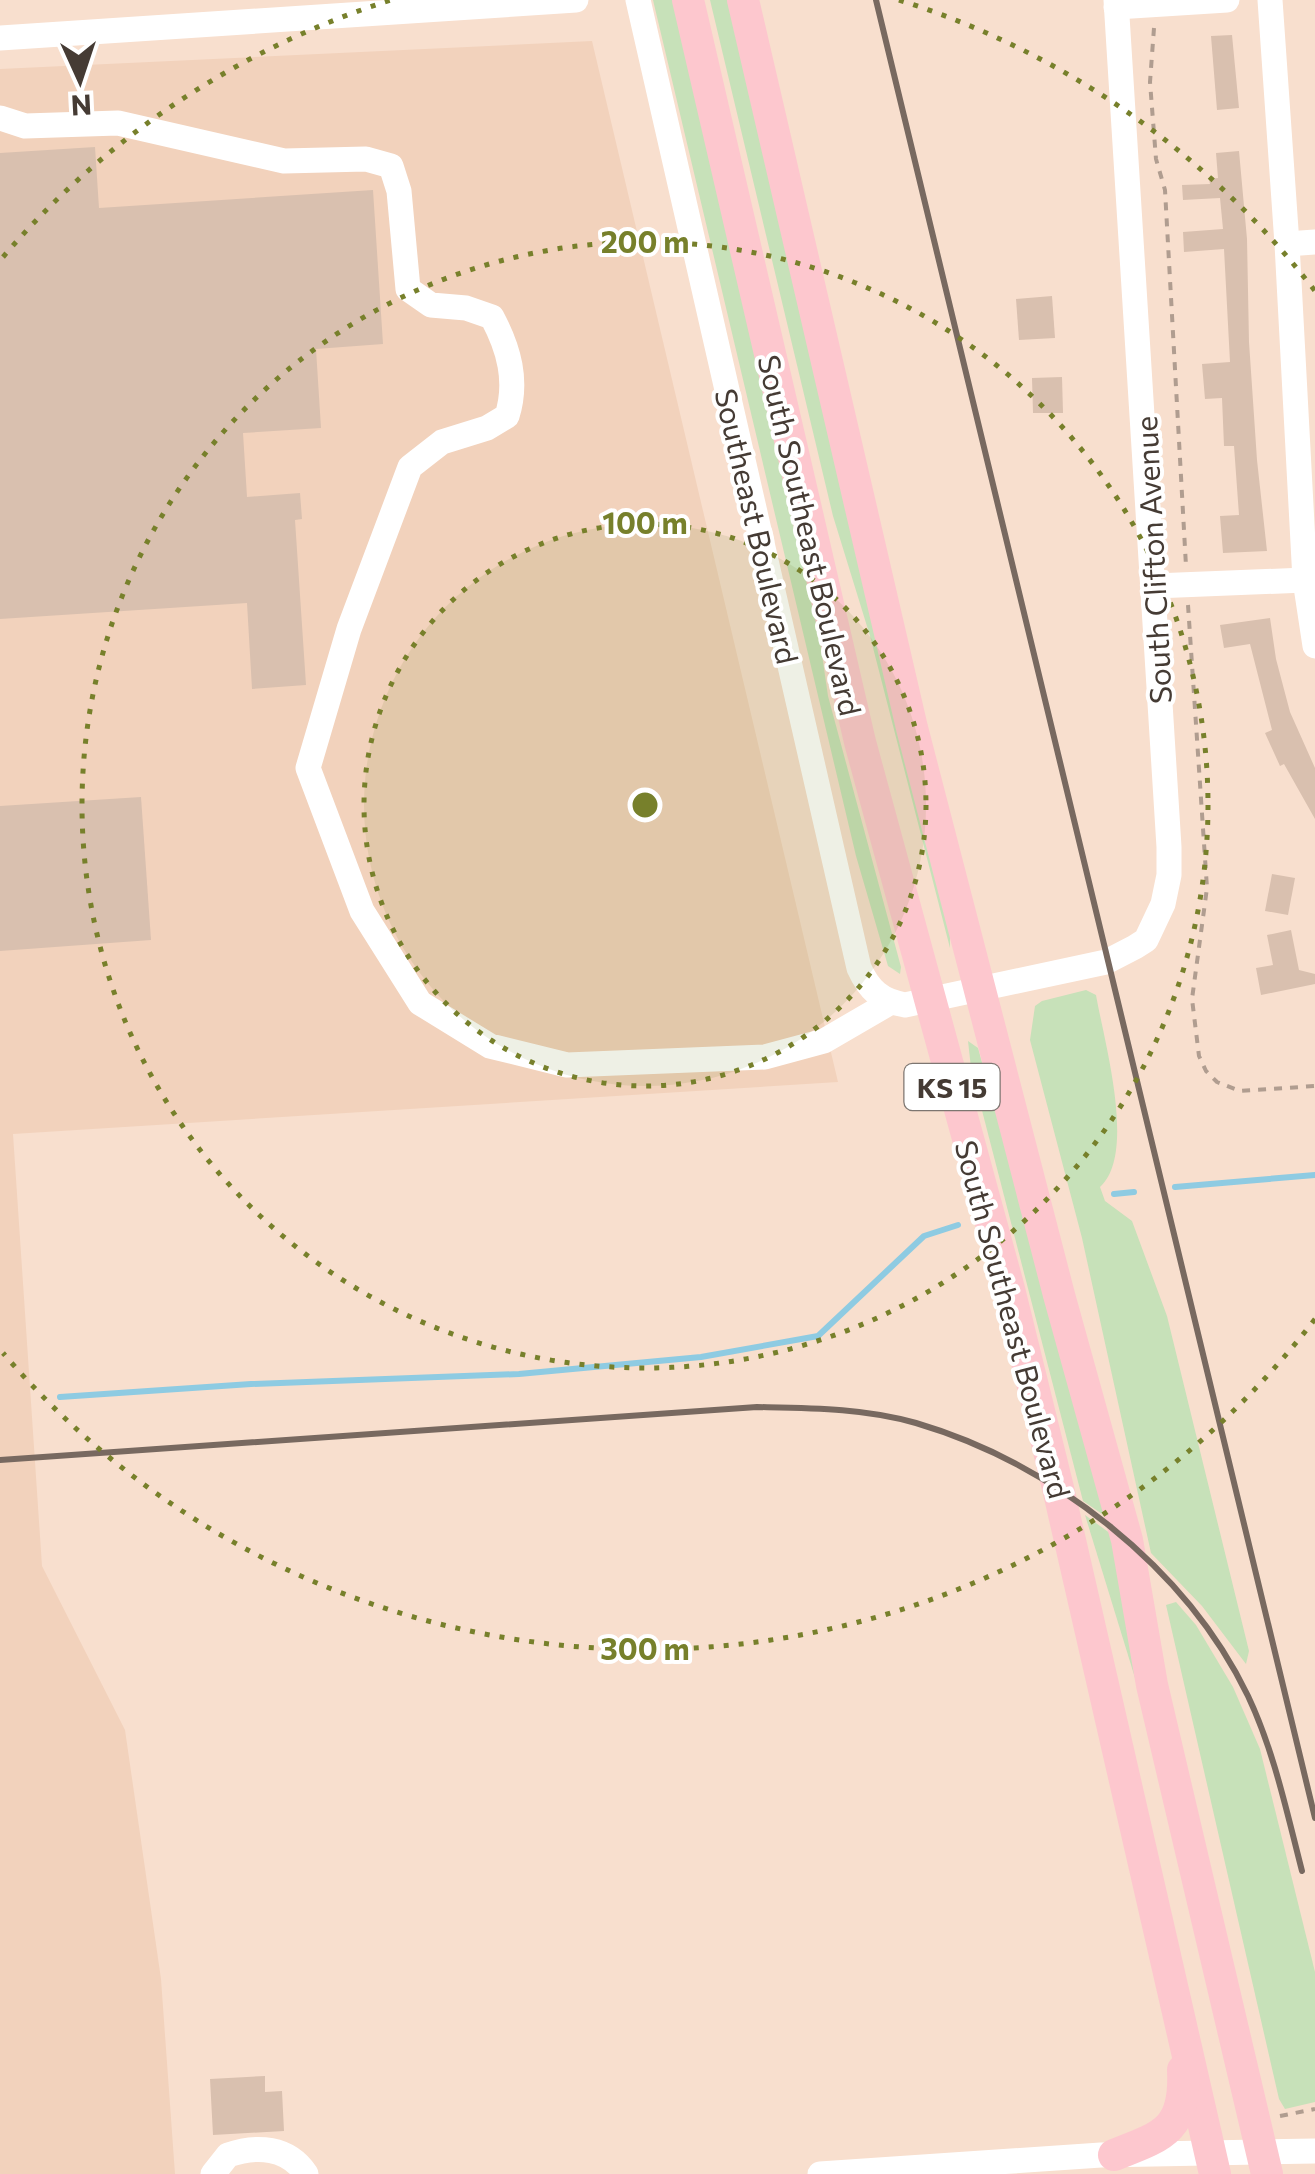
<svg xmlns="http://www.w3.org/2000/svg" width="1315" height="2174" font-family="Commissioner,sans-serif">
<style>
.built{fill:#f2d2bc}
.green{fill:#c7e1b9}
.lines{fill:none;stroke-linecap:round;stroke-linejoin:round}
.stream{stroke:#8ecbe2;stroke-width:6}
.building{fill:#d9c0af}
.path{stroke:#b09d90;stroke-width:4;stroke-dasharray:8 8;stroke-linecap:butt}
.minor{stroke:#fff;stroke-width:25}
.major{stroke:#fdc7ce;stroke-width:32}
.rail{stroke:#786960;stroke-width:6}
.ring{fill:none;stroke:#77802b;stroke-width:5;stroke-dasharray:5 10}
.labels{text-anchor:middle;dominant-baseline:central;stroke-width:8;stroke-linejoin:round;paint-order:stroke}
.shield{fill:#fff;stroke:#7d7671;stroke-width:2.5}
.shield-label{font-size:28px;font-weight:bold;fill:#453b34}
.street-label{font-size:30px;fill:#453b34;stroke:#fff}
.centre{fill:#77802b;stroke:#fff;stroke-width:5}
.ring-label{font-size:30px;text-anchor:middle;font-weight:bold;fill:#77802b;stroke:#fff;stroke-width:8;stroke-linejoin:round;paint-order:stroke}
</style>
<rect width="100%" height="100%" fill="#f8dfce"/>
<polygon class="built" points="592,41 838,1082 13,1134 42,1566 125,1730 161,1979 175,2174 0,2174 0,69"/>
<g class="green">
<polygon points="653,0 675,0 818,627 828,696 901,967 900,974 888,966 856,856"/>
<polygon points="710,0 731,0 950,918 950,948 870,636 833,516"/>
<path d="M1086,990L1096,995C1104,1041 1137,1154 1100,1187L1105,1201L1132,1221L1167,1316L1249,1651L1246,1664L1202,1606L1151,1553L1082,1238L1030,1040L1035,1006L1042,1001Z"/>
<polygon points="968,1041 978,1048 1108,1518 1083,1501 971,1068"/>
<polygon points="1085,1515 1111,1534 1147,1717"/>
<polygon points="1176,1602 1196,1625 1233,1687 1260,1749 1315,1972 1315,2102 1285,2109 1279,2099 1166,1605"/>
</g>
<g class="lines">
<g class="stream">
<polyline points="1175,1187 1315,1175"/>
<polyline points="1114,1194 1134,1192"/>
<polyline points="60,1397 251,1384 519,1374 701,1357 818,1336 924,1236 958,1225"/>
</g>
</g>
<g class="building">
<polygon points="1232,35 1239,108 1217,110 1211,36"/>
<polygon points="95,147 99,208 373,190 383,344 316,349 321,428 243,433 247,497 300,493 302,519 295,520 306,685 252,689 247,603 0,619 0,153"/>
<polygon points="1239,151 1247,239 1249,342 1257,460 1267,551 1223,553 1220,516 1239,515 1234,446 1224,446 1222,398 1205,399 1202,364 1230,362 1224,249 1184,252 1183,232 1223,229 1220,198 1183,200 1182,185 1210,184 1209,179 1218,178 1216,153"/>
<polygon points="1052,296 1055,338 1019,340 1016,299"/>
<polygon points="1062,377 1063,413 1033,413 1032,378"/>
<polygon points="1270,618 1276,659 1290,712 1315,768 1315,819 1284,764 1280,766 1265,733 1272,730 1250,644 1224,648 1220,625"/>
<polygon points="141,797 151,940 0,951 0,806"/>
<polygon points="1272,874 1295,878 1288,915 1265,911"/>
<polygon points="1291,930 1299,970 1315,974 1315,984 1261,995 1256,968 1273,965 1267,935"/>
<polygon points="265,2076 265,2092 282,2091 284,2131 213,2135 210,2079"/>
</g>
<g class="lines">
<g class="path">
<polyline points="1154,28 1150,82 1156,159 1165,190 1186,566"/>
<polyline points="1188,605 1207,888 1192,999 1199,1056 1206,1071 1217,1082 1240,1091 1315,1086"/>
<polyline points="1280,2116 1315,2109"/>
</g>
<g class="minor">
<path d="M638,0L859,968C869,990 881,1001 905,1005L1106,962L1135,947L1146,940L1163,904L1169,875V847L1116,0"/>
<polyline points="1270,0 1287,244 1305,580 1315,646"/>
<polyline points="1116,7 1227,0"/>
<polyline points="0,38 576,0"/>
<path d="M0,118L25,126L118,123L284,161L366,159L391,166L399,191L408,289L431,305L466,308L492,317C509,349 518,381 507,416L487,428L442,442L410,467L349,629L308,768L362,911L420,1003L490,1046L567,1065L765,1057L824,1041L891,1002"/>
<polyline points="1287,244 1315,242"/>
<polyline points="1154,586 1305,580"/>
<path d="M213,2174L228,2155C257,2145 288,2147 306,2174"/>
<polyline points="820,2174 1101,2155 1315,2151"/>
</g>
<g class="major">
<polyline points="688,0 860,742 1009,1289 1058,1488 1215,2174"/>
<polyline points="743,0 912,728 1059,1295 1127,1540 1152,1685 1267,2174"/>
<path d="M1114,2155C1163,2136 1186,2130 1183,2070"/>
</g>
<g class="rail">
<polyline points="876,0 1315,1818"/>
<path d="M0,1460L757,1407C810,1408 865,1408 916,1423C1052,1463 1186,1567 1248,1696C1274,1751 1287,1813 1302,1871"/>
</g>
</g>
<circle cx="645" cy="805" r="281" fill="#77802b" fill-opacity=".12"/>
<g class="ring">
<circle cx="645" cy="805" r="281"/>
<circle cx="645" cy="805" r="563"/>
<path d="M1315 1319A844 844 0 0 1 3 1353M3 257A844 844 0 0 1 391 0M899 0A844 844 0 0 1 1315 291"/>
</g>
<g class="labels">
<rect class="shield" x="904.5" y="1064" width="95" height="46" rx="8"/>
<g class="shield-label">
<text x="952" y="1087">KS 15</text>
</g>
<g class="street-label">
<text transform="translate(758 526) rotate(77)">Southeast Boulevard</text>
<text transform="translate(811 535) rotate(77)">South Southeast Boulevard</text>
<text transform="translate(1152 560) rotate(-93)">South Clifton Avenue</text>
<text transform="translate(1014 1319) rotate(75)">South Southeast Boulevard</text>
</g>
</g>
<circle cx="645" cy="805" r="15" class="centre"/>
<g class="ring-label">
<text x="645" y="253">200 m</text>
<text x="645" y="534">100 m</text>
<text x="645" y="1660">300 m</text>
</g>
<g transform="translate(80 80) rotate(177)" stroke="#ffffff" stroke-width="8" paint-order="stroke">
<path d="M0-8L18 38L0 25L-18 38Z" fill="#453b34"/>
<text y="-15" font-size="28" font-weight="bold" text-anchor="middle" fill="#453b34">N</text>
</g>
</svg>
